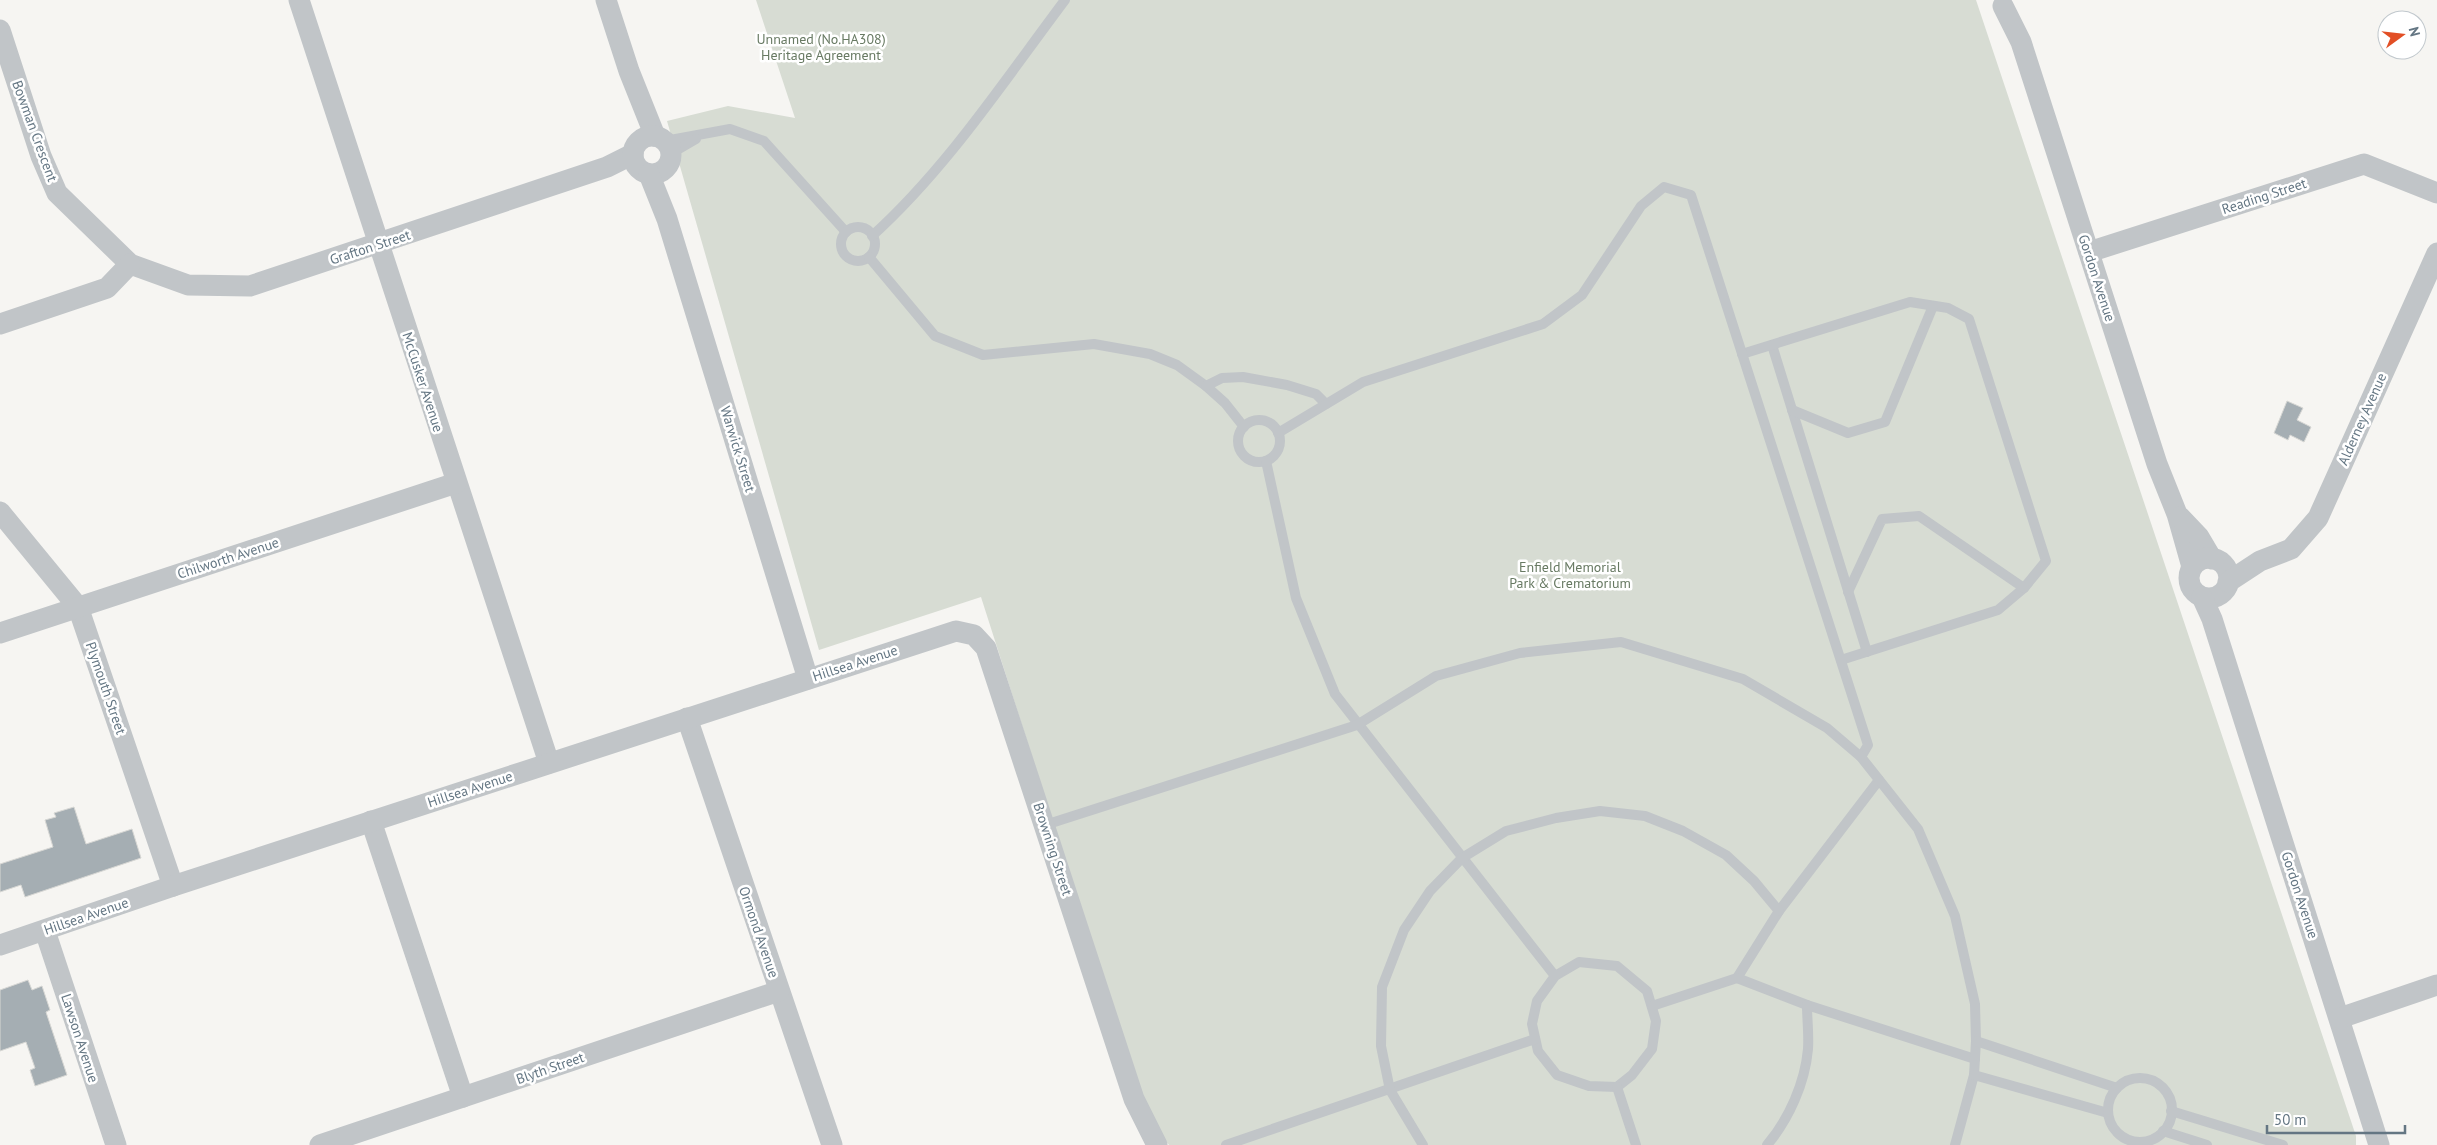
<svg xmlns="http://www.w3.org/2000/svg" width="2437" height="1145" font-family="'PT Sans',sans-serif">
<style>
.green{fill:#d7dcd3}
.building{fill:#a5aeb3;stroke:#d7d7d4}
.lines{fill:none;stroke-linecap:round;stroke-linejoin:round}
.lane{stroke:#c1c5c8;stroke-width:10}
.street{stroke:#c1c5c8;stroke-width:21}
.labels{text-anchor:middle;dominant-baseline:central;stroke-width:5;stroke-linejoin:round;paint-order:stroke}
.park-label{font-size:14px;fill:#687a63;stroke:#fff}
.street-label{font-size:14px;fill:#647683;stroke:#fff}
</style>
<rect width="100%" height="100%" fill="#f6f5f2"/>
<polygon class="green" points="756,0 1976,0 2356,1136 2356,1145 1169,1145 1147,1116 981,597 819,650 667,121 728,106 795,118"/>
<g class="building">
<polygon points="2287,401 2303,408 2297,420 2311,427 2304,442 2290,435 2288,440 2274,433"/>
<polygon points="74,807 86,844 132,829 141,858 25,897 21,885 0,892 0,864 53,847 45,820 56,817 54,813"/>
<polygon points="28,980 32,990 42,986 50,1010 46,1012 67,1075 35,1086 30,1070 35,1068 26,1042 0,1051 0,990"/>
</g>
<g class="lines">
<g class="lane">
<polyline points="665,141 730,129 764,141 846,232"/>
<polyline points="672,153 696,139"/>
<circle cx="858" cy="244" r="17"/>
<path d="M872,236C947,168 1004,81 1065,0"/>
<polyline points="869,257 935,336 983,355 1094,344 1150,354 1177,365 1206,386 1225,403 1244,427"/>
<polyline points="1772,345 1867,652"/>
<polyline points="1742,354 1910,302 1948,308 1969,319 2046,561 2024,588 1998,610 1841,660"/>
<polyline points="1206,386 1222,378 1243,377 1287,385 1316,394 1326,404"/>
<polyline points="1792,410 1848,433 1885,422 1933,306"/>
<circle cx="1259" cy="441" r="21"/>
<polyline points="1278,433 1363,382 1543,324 1582,295 1641,206 1664,187 1691,195 1868,745 1861,757"/>
<polyline points="1266,461 1296,598 1335,694 1555,976 1579,962 1617,966 1647,991 1656,1021 1652,1049 1632,1075 1617,1087 1589,1086 1557,1075 1538,1051 1532,1024 1537,1001 1555,976"/>
<polyline points="1848,592 1882,519 1919,516 2024,588"/>
<polyline points="1879,780 1779,911 1737,978 1807,1005 1975,1059"/>
<polyline points="1045,825 1357,725 1436,676 1520,653 1621,642 1743,679 1827,728 1861,757 1918,829 1955,916 1975,1004 1976,1041 1974,1075 1955,1145"/>
<polyline points="1652,1006 1737,978"/>
<polyline points="1976,1041 2117,1088"/>
<polyline points="1974,1075 2108,1113"/>
<circle cx="2140" cy="1110" r="32"/>
<polyline points="1617,1087 1636,1145"/>
<polyline points="2171,1111 2283,1145"/>
<polyline points="2163,1131 2207,1145"/>
<polyline points="1226,1145 1535,1039"/>
<polyline points="1423,1145 1390,1090 1381,1046 1382,987 1404,930 1430,891 1462,858 1506,831 1556,818 1600,811 1645,816 1683,831 1726,855 1754,881 1779,911"/>
<path d="M1767,1145C1789,1119 1805,1083 1808,1049C1809,1034 1807,1019 1807,1005"/>
</g>
<g class="street">
<polyline points="299,0 549,763"/>
<polyline points="606,0 629,71 655,136"/>
<polyline points="2003,6 2021,42 2157,464 2177,514 2192,567"/>
<polyline points="0,30 41,156 57,193 130,264 188,285 250,286 607,167 633,154"/>
<circle cx="652" cy="155" r="19"/>
<polyline points="649,174 667,219 808,679"/>
<polyline points="2089,252 2364,164 2437,193"/>
<polyline points="0,324 107,288 130,264"/>
<polyline points="0,512 78,607 173,886"/>
<polyline points="2180,517 2199,537 2212,559"/>
<circle cx="2209" cy="578" r="20"/>
<polyline points="2228,582 2260,561 2291,549 2318,518 2437,253"/>
<polyline points="2202,597 2212,619 2379,1145"/>
<polyline points="0,633 456,483"/>
<polyline points="687,718 832,1145"/>
<polyline points="371,821 463,1097"/>
<polyline points="45,931 116,1145"/>
<polyline points="0,945 173,886 956,631 974,635 986,648 1134,1099 1157,1145"/>
<polyline points="2340,1018 2437,985"/>
<polyline points="320,1145 779,991"/>
</g>
</g>
<g class="labels">
<g class="park-label">
<text x="821" y="39">Unnamed (No.HA308)<tspan x="821" dy="16">Heritage Agreement</tspan></text>
<text x="1570" y="567">Enfield Memorial<tspan x="1570" dy="16">Park &amp; Crematorium</tspan></text>
</g>
<g class="street-label">
<text transform="translate(35 131) rotate(70)">Bowman Crescent</text>
<text transform="translate(2264 196) rotate(-18)">Reading Street</text>
<text transform="translate(370 247) rotate(-18)">Grafton Street</text>
<text transform="translate(2097 278) rotate(72)">Gordon Avenue</text>
<text transform="translate(423 382) rotate(72)">McCusker Avenue</text>
<text transform="translate(2362 419) rotate(-66)">Alderney Avenue</text>
<text transform="translate(738 449) rotate(73)">Warwick Street</text>
<text transform="translate(228 558) rotate(-18)">Chilworth Avenue</text>
<text transform="translate(855 663) rotate(-18)">Hillsea Avenue</text>
<text transform="translate(106 688) rotate(71)">Plymouth Street</text>
<text transform="translate(470 789) rotate(-18)">Hillsea Avenue</text>
<text transform="translate(1053 849) rotate(72)">Browning Street</text>
<text transform="translate(2300 895) rotate(72)">Gordon Avenue</text>
<text transform="translate(86 916) rotate(-19)">Hillsea Avenue</text>
<text transform="translate(759 932) rotate(71)">Ormond Avenue</text>
<text transform="translate(80 1038) rotate(72)">Lawson Avenue</text>
<text transform="translate(550 1068) rotate(-19)">Blyth Street</text>
</g>
</g>
<g transform="translate(2402 35) rotate(75)"><circle r="24" fill="#ffffff" stroke="#c1c8cd"/>
<path d="M0-4L9 19L0 12L-9 19Z" fill="#e24f25"/>
<text y="-8" font-size="14" font-weight="bold" text-anchor="middle" fill="#647683">N</text>
</g>
<path d="M2267 1125v8h138v-8" fill="none" stroke="#647683" stroke-width="2.5"/>
<text x="2274" y="1125" font-size="15" fill="#647683" stroke="#ffffff" stroke-width="4" paint-order="stroke">50 m</text>
</svg>
